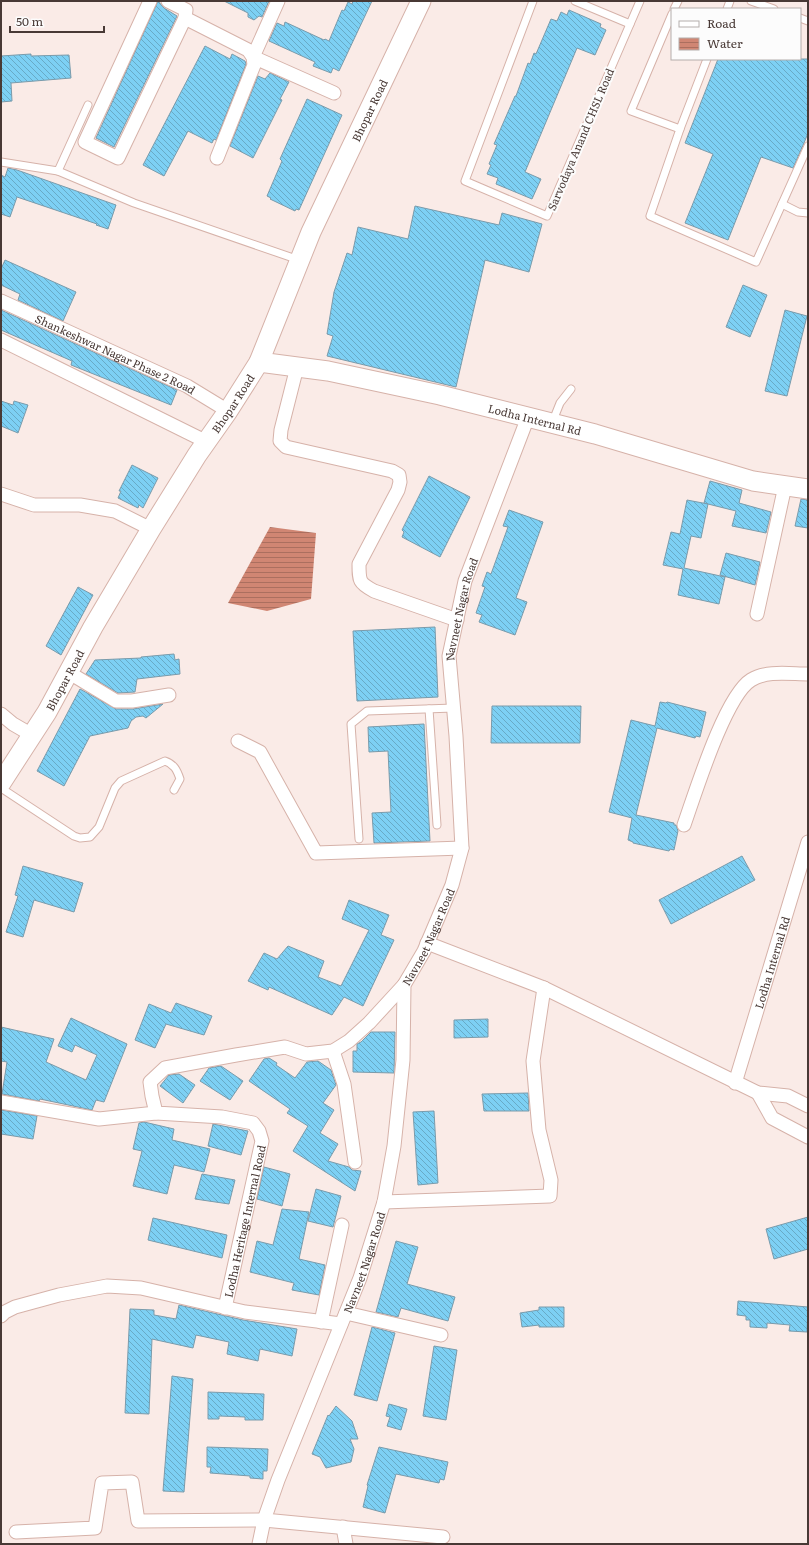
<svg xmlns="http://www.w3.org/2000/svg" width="809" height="1545" font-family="Literata,serif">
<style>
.water{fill:url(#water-rules)}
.building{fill:url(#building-back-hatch);stroke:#7a9bab}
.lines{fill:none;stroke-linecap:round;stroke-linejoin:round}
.lane-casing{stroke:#d6b2a9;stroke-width:9}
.street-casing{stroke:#d6b2a9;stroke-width:15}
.secondary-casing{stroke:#d6b2a9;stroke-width:21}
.lane{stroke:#fff;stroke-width:7}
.street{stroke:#fff;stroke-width:13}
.secondary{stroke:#fff;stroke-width:19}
.labels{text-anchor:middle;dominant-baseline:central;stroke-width:4;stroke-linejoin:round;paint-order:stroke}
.street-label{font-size:11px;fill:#483935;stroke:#fcfcfc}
</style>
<defs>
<pattern id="water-rules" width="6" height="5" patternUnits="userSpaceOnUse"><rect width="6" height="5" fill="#d08673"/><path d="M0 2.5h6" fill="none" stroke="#ab6f5f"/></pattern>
<pattern id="building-back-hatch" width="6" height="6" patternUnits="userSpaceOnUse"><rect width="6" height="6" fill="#7dd0f4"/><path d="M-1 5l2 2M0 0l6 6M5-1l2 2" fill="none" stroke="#68aac6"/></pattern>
</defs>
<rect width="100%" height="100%" fill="#faebe7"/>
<polygon class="water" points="270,527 316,533 311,599 267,611 228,603"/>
<g class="building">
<polygon points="158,1 164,8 177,16 114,147 96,138"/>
<polygon points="224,1 269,1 262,17 259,16 254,20 248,17 248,13"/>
<polygon points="353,1 372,1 339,71 333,68 331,73 313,66 315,62 269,41 277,23 284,26 285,22 324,40 325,39 329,41 342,10 344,11 348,2 352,4"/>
<polygon points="569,10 601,24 600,27 606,30 595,55 577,48 525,172 541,179 532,199 496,184 498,178 487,174 491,165 489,164 497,145 494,144 515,96 516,96 528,63 530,64 534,53 536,54 551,19 557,21 561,12 567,15"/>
<polygon points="205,46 230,59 232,54 245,61 246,64 216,140 214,139 212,143 188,131 164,176 143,165"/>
<polygon points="31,54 31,56 69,55 71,78 11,83 12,101 1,102 1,56"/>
<polygon points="718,59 808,59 808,133 804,143 793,168 761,157 728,240 685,223 713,154 685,143"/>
<polygon points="270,73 289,82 280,99 282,100 253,158 230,146 258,76 265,79"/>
<polygon points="307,99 342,115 299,210 296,209 295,211 270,199 271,198 267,196 282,161 280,159"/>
<polygon points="8,168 17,170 116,205 108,229 96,225 97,224 17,197 10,217 1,214 1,175 5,177"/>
<polygon points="415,206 499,225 502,213 542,224 529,272 485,260 456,387 327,356 333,336 327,334 334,292 347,253 352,255 358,227 408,239"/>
<polygon points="5,260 76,292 63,321 18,300 20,294 1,285 1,269"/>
<polygon points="743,285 767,295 750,337 726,327"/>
<polygon points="1,310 177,390 171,405 71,365 72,361 1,330"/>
<polygon points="785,310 807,316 787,396 765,391"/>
<polygon points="1,401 13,405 14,401 28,405 18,433 1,426"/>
<polygon points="132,465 158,478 143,508 139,505 138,508 118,498 121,491 119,491"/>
<polygon points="429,476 470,497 440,557 402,537 404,532 402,530"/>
<polygon points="710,481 742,490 739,503 771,512 766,533 732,526 736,511 704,503"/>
<polygon points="801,499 808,500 808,528 795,526"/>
<polygon points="687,500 708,504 701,538 691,536 684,568 725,577 719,604 678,595 683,569 663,565 671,532 680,534"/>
<polygon points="509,510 543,522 516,598 527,602 515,635 479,622 482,615 476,613 485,587 482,586 487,572 491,574 508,527 503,526"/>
<polygon points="726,553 760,562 755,585 720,575"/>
<polygon points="78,587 93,595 61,655 46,646"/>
<polygon points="435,627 438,697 357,701 353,631"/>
<polygon points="174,654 175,660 179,659 180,674 137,679 135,692 118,693 86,674 95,660 141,658 141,657"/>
<polygon points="80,689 116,709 133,709 163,704 146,718 143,716 136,717 131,721 128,728 90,736 64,786 37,771"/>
<polygon points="660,702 666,703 667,702 706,712 700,737 696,736 695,738 657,728 636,815 674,823 674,825 676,825 678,831 674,850 670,849 669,851 633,843 633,842 628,840 632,818 609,812 631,720 655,726"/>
<polygon points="492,706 581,706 580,743 491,743"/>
<polygon points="424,724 430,841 374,843 372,813 391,812 388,751 369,752 368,727"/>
<polygon points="742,856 755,880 671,924 659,900"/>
<polygon points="23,866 83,883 74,912 34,900 23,937 6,932 18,896 15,895"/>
<polygon points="349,900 389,915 381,935 394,940 363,1006 344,997 332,1015 269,987 268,990 248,981 264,953 277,959 288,946 324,961 318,977 341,986 369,930 342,919"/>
<polygon points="176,1003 212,1016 204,1035 166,1024 155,1048 135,1040 149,1004 171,1013"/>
<polygon points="71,1018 127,1044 104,1102 96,1100 92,1110 40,1099 39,1101 2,1094 7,1062 1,1061 1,1027 54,1039 46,1062 86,1080 97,1055 75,1045 72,1052 58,1046"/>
<polygon points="488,1019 488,1037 454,1038 454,1020"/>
<polygon points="371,1032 395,1032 394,1073 353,1072 353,1051 357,1051 357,1044 361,1042"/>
<polygon points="269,1058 277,1063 276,1065 295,1078 307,1062 318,1061 331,1070 336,1085 323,1103 334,1110 320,1133 338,1144 328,1161 349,1167 352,1170 361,1171 355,1191 293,1151 308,1126 287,1113 290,1109 249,1081 264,1059"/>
<polygon points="221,1066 243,1081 230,1100 200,1081 209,1068"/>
<polygon points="179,1074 195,1085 183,1103 160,1086 169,1075"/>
<polygon points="528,1093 529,1111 484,1111 482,1094"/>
<polygon points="1,1110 37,1116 33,1139 1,1134"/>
<polygon points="434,1111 438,1183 418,1185 413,1112"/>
<polygon points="144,1122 174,1129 172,1140 210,1149 204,1172 174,1165 167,1194 133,1186 142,1151 133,1149 139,1123"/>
<polygon points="213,1124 248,1131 241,1155 208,1146"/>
<polygon points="264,1167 290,1174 282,1206 257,1199"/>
<polygon points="202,1174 235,1180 229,1204 195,1199"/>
<polygon points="316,1189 341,1196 333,1227 308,1221"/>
<polygon points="282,1209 309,1212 299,1259 325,1265 319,1295 292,1290 294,1283 250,1272 257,1241 273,1245"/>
<polygon points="808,1217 808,1249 774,1259 766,1229"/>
<polygon points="153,1218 227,1235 222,1258 148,1240"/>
<polygon points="396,1241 418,1247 407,1284 455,1297 448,1321 401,1308 398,1317 376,1312"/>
<polygon points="738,1301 808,1307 807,1332 789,1331 790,1325 767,1323 767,1328 750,1327 750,1320 746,1320 746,1316 737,1315"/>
<polygon points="179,1305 243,1320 297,1329 292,1356 260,1349 258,1361 227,1354 229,1342 196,1335 193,1348 152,1339 149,1414 125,1413 130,1309 154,1310 154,1315 176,1319"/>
<polygon points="539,1307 564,1307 564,1327 539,1327 539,1325 522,1327 520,1313 539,1310"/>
<polygon points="372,1327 395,1333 377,1401 354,1395"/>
<polygon points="434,1346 457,1350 446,1420 423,1416"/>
<polygon points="172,1376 193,1379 184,1492 163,1491"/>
<polygon points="208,1392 264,1394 263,1420 245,1420 245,1417 219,1416 219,1419 208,1419"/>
<polygon points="389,1404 407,1409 401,1430 387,1426 390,1417 386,1416"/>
<polygon points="336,1406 352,1421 358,1439 350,1439 354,1449 351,1462 326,1468 320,1457 312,1454 328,1415 329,1416"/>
<polygon points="207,1447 268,1449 267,1471 263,1471 263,1479 250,1478 250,1476 210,1473 211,1467 207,1467"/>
<polygon points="379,1447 448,1462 444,1480 440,1479 439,1483 396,1474 385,1513 363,1507 368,1486 367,1485"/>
</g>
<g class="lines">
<g class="lane-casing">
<g id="lane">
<polyline points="533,1 465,181 547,216 640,1"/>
<polyline points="575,1 630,24"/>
<polyline points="751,1 774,9"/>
<polyline points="674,9 678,1"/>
<polyline points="727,9 730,1"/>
<polyline points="672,14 631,111 680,129 650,216 756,262 808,146"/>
<polyline points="800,18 808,21"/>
<polyline points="88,105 58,171 134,203 299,260"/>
<polyline points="680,129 707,59"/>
<polyline points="1,162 58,171"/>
<polyline points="782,204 798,212 808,213"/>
<polyline points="552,423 560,403 571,389"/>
<polyline points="429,709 437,825"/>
<path d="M1,788L74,836L80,838L90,837L99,827L115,788L121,781L165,761C174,764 177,770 180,779L174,790"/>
<polyline points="359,839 351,724 367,711 454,708"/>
</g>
</g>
<g class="street-casing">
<g id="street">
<polyline points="150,1 85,142 118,158 185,18 186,10 168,1"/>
<polyline points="278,1 253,57 334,93"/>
<polyline points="185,18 248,50 253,57 254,65 217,158"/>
<path id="s1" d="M1,301L187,386L228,411"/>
<polyline points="1,340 207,442"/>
<path d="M297,367L281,430L280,441L286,447L392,471L399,475L400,482L398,490L359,564C359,581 359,583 374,591L457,620"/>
<polyline points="1,494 34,505 80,505 115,511 151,529"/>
<polyline points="757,614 785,486"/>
<polyline points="68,672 116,701 132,701 169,695"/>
<polyline points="1,714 13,724 32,735"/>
<polyline points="238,741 260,752 316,853 462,848"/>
<path d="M684,825C695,794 725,696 751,680C767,670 790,674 808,674"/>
<polyline points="427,943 544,988 758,1093 788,1096 808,1106"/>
<polyline points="333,1051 344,1084 355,1162"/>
<path id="s2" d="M735,1083L808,842"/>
<polyline points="758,1093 772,1118 808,1137"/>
<polyline points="1,1102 99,1119 156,1113"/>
<polyline points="384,1202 550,1196 551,1180 539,1130 533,1061 544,988"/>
<path id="s3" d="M225,1308L262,1141L259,1131L253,1123L222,1117L156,1113L152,1096L150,1082L165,1068L236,1055L285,1047L306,1054L333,1051L349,1041L369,1023L404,985"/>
<polyline points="346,1313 441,1335"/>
<polyline points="1,1316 5,1312 15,1307 59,1295 107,1286 141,1288 245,1312 341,1324"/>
<polyline points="321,1322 342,1225"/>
<polyline points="343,1527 346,1544"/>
<polyline points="16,1532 95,1528 102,1483 132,1482 138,1521 264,1520 443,1537"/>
<path id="s4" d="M259,1544L264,1520L278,1480L360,1278L384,1202L394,1146L403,1060L404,985L424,951L452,885L462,848L456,736L449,656L465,581L528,417"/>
</g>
</g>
<g class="secondary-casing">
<g id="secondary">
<path id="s5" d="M259,362L328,371L440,395L595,434L753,481L808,489"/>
<path id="s6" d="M1,783L47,712L93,627L151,529L197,455L228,411L259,362L311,232L421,1"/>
</g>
</g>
<use href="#lane" class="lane"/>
<use href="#street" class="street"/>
<use href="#secondary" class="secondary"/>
</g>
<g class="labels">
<g class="street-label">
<text stroke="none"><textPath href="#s6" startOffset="769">Bhopar Road</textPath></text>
<text transform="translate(580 139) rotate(-67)">Sarvodaya Anand CHSL Road</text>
<text stroke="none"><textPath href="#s1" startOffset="126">Shankeshwar Nagar Phase 2 Road</textPath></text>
<text stroke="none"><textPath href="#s6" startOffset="445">Bhopar Road</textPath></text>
<text stroke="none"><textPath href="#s5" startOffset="282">Lodha Internal Rd</textPath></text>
<text stroke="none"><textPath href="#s4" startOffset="973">Navneet Nagar Road</textPath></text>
<text stroke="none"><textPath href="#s6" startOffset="121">Bhopar Road</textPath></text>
<text stroke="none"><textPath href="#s4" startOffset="637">Navneet Nagar Road</textPath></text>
<text stroke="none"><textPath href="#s2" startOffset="126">Lodha Internal Rd</textPath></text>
<text stroke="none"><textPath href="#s3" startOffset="89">Lodha Heritage Internal Road</textPath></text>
<text stroke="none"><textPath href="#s4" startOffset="301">Navneet Nagar Road</textPath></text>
</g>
</g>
<rect width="809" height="1545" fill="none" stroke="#483935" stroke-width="4"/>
<rect x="671" y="8" width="130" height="52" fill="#fcfcfc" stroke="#b4aeac"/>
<rect x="679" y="21" width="20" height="6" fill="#ffffff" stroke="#b4aeac"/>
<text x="707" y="28" font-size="12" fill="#483935">Road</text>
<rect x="679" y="38" width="20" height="12" fill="url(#water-rules)" stroke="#b4aeac"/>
<text x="707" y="48" font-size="12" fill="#483935">Water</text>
<path d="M10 26v6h94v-6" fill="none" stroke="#483935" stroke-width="2"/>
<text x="16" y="26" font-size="12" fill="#483935" stroke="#fcfcfc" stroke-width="3" paint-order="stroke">50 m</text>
</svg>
